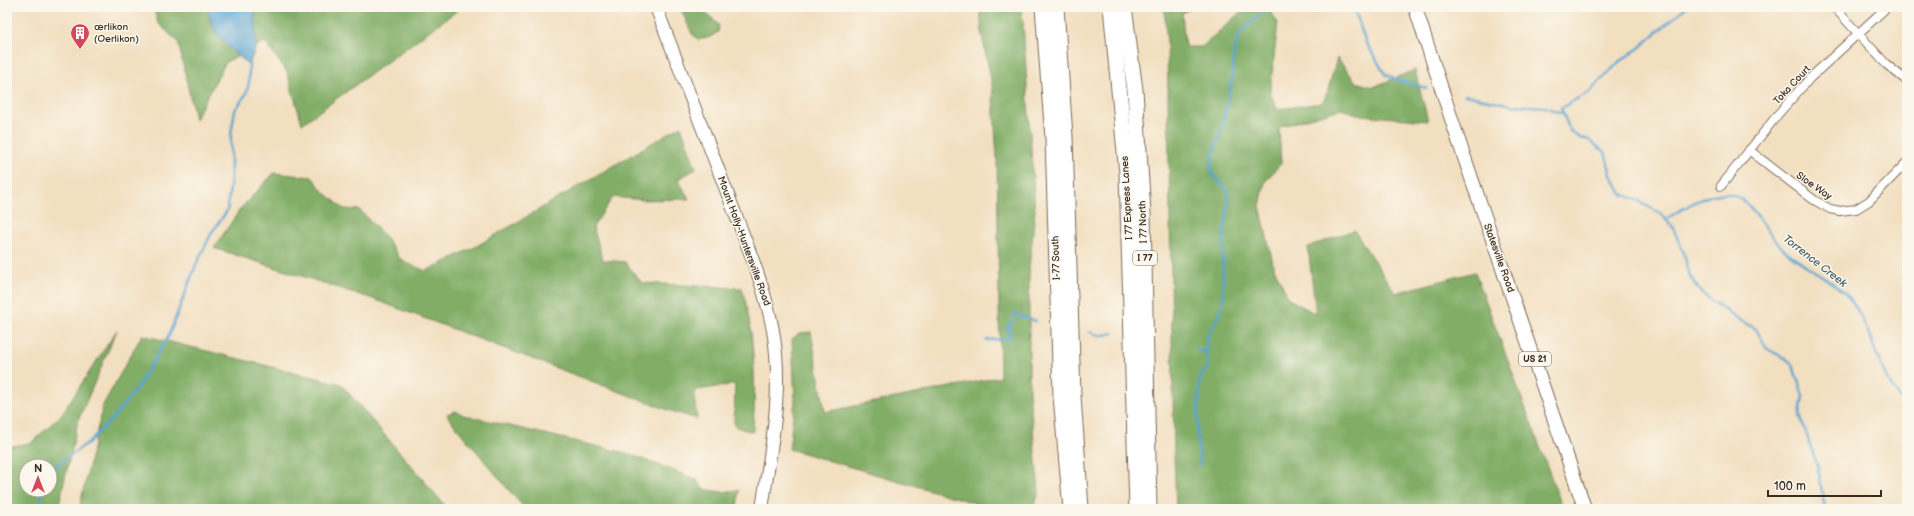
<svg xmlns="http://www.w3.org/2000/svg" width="1914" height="516" font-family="'Balsamiq Sans',sans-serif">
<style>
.forest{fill:#81ad66;stroke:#5e6c42;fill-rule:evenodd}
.water{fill:#5aa4d2;stroke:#4a6778}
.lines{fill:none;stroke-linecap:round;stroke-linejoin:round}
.stream{stroke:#5aa4d2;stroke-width:2.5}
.street-casing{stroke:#7b6957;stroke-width:10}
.secondary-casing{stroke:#7b6957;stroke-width:14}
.primary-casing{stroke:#7b6957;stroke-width:15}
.highway-casing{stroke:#7b6957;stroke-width:17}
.street{stroke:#fff;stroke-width:8}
.secondary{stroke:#fff;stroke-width:12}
.primary{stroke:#fff;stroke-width:13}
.highway{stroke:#fff;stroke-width:15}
.labels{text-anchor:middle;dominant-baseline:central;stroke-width:3;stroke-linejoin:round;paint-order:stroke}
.shield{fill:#fbf7ec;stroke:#75685c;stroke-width:1}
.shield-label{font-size:9px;font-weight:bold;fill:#3b2a1e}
.poi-label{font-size:10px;fill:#3b2a1e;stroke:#fbf7ec;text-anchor:start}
.street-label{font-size:10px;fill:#3b2a1e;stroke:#fbf7ec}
.water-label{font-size:11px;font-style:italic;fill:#475b66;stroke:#fbf7ec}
</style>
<rect width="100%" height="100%" fill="#fbf7ec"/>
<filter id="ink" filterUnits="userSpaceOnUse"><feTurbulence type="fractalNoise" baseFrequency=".025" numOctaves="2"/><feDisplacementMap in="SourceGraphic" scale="8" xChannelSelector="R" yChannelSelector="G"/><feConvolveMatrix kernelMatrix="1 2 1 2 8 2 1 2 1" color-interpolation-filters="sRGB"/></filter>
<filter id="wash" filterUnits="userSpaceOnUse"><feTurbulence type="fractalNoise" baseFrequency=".012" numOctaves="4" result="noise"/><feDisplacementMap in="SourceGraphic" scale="16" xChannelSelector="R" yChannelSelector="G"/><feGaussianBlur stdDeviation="0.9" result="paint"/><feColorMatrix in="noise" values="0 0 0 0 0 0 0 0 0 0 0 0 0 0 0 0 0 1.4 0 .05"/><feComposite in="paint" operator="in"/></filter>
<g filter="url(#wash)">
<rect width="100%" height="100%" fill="#f2dfc0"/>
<g class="forest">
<polygon points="153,7 462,7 302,124 287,72 265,42 226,62 195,119 178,42 158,23"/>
<polygon points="680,7 701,7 719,25 718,32 710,37 698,40 692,34"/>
<polygon points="980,7 1021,7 1023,22 1035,212 1029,270 1029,391 1039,491 1034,509 995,509 789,449 795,400 792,339 800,333 811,332 825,412 1000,377 997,158 992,84 982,36"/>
<polygon points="1164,7 1195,7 1182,13 1185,47 1202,47 1246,7 1267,7 1278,23 1270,92 1277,109 1322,103 1327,93 1337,58 1356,82 1373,87 1415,70 1428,121 1360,115 1341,109 1279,127 1281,163 1265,182 1260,206 1274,268 1289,299 1316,314 1308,247 1354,230 1395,293 1475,272 1563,509 1176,509 1174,454 1167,42"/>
<path d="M681,126L696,169L678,179L689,199L644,200L613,197L593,227L603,260L625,262L642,283L742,288C755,334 756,384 753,432L736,427L734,422L735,384L697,390L694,396L697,419L668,410L373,299L214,248L241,208L274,173L312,177L323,191L344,209L360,210L389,241L399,258L409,264L426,271L475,247Z"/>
<path d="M117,330L78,421L58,509H7V447L31,443L61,415ZM26,466H50V490H26Z"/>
<polygon points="142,335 341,384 448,509 79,509 103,405"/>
<polygon points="456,411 463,415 626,453 696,479 703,489 721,492 739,490 737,509 525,509 450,420 447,414"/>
</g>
<path class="water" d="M208,7H255L256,47L249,65C232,51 208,31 208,7Z"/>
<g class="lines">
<g class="stream">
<polyline points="1354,7 1365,41 1385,74 1403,82 1426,88"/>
<polyline points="1686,7 1639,48 1620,61 1589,92 1561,108 1570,131 1580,138 1589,140 1605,152 1611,175 1622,194 1640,201 1641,203 1660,213 1672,226 1683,251 1690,276 1701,293 1736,318 1756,329 1767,349 1785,358 1790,362 1794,369 1803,396 1800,415 1818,468 1825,509"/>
<polyline points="1465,95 1512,105 1545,107 1561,113"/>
<path d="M1666,219C1684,208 1711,189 1733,195C1752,200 1768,235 1782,248C1806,269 1840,281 1857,309C1874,338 1881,383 1907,405"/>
<path d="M1090,332C1098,337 1104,335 1113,333"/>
<polyline points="987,340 1008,339 1011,334 1007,328 1011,324 1014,314 1036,321"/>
<polyline points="1197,350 1206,352"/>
<path d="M1198,466L1200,462L1197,434L1200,376L1208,368C1206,358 1205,348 1207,338C1211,325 1223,315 1223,299C1223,275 1222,250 1225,227C1227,216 1229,205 1228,194C1226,183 1212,180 1211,169C1210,158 1221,134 1223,122C1227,108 1230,92 1232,78C1234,64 1232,49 1239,36C1245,24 1260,18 1269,7"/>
<polyline points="50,474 58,464 89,442 113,418 137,388 169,335 196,265 212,232 227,211 231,180 231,134 235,110 246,94 249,83 249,63"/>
<polyline points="40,509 42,490"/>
</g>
</g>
</g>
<g filter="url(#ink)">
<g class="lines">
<g class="street-casing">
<g id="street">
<polyline points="1834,7 1886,64 1907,81"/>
<polyline points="1749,150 1814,200 1830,209 1840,211 1856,209 1869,201 1907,162"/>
<polyline points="1721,186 1779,113 1810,78 1887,7"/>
</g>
</g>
<g class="secondary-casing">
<path id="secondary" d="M656,7L751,255C761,282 770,309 774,337C783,394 770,453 762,509"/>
</g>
<g class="primary-casing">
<polyline id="primary" points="1415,7 1457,136 1585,509"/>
</g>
<g class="highway-casing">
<g id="highway">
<polyline points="1043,7 1053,138 1061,396 1071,509"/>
<polyline points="1056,7 1065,137 1073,396 1081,509"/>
<polyline points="1111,7 1127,173 1137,509"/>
<polyline points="1124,7 1135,90 1143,213 1149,509"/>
</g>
</g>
<use href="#street" class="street"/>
<use href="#secondary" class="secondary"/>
<use href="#primary" class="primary"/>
<use href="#highway" class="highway"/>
</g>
</g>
<defs>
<g id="building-pin" transform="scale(1)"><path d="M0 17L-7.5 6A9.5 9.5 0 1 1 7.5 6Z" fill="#d1495b" stroke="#fbf7ec"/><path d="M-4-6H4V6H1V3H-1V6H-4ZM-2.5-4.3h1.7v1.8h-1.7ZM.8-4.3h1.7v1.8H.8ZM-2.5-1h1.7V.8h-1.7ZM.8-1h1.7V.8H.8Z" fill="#fff"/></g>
</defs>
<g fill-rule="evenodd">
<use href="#building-pin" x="80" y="33"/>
</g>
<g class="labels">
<g class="shield">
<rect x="1133" y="251" width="24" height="14" rx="3"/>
<rect x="1519" y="352" width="32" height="14" rx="3"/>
</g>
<g class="shield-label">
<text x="1145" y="258">I 77</text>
<text x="1535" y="359">US 21</text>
</g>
<g class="poi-label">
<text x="94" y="27">œrlikon<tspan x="94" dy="12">(Oerlikon)</tspan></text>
</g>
<g class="street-label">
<text transform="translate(1792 85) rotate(-47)">Toka Court</text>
<text transform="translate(1814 186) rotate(35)">Sloe Way</text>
<text transform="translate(1127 198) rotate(-93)">I 77 Express Lanes</text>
<text transform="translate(1143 222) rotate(-92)">I 77 North</text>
<text transform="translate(744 241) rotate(70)">Mount Holly-Huntersville Road</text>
<text transform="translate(1056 258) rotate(-92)">I-77 South</text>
<text transform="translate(1499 258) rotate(70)">Statesville Road</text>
</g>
<g class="water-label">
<text transform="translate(1815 261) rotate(38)">Torrence Creek</text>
</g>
</g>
<rect width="1914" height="516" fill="none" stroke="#fbf7ec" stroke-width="24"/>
<g transform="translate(38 478)"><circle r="19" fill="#fbf7ec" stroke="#aea59a"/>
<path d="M0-3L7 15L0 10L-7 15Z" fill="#d1495b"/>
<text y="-6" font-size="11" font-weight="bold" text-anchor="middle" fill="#3b2a1e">N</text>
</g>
<path d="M1768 490v6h113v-6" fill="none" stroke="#3b2a1e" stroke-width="2"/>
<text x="1774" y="490" font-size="12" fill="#3b2a1e" stroke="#fbf7ec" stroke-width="3" paint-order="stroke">100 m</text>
</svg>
